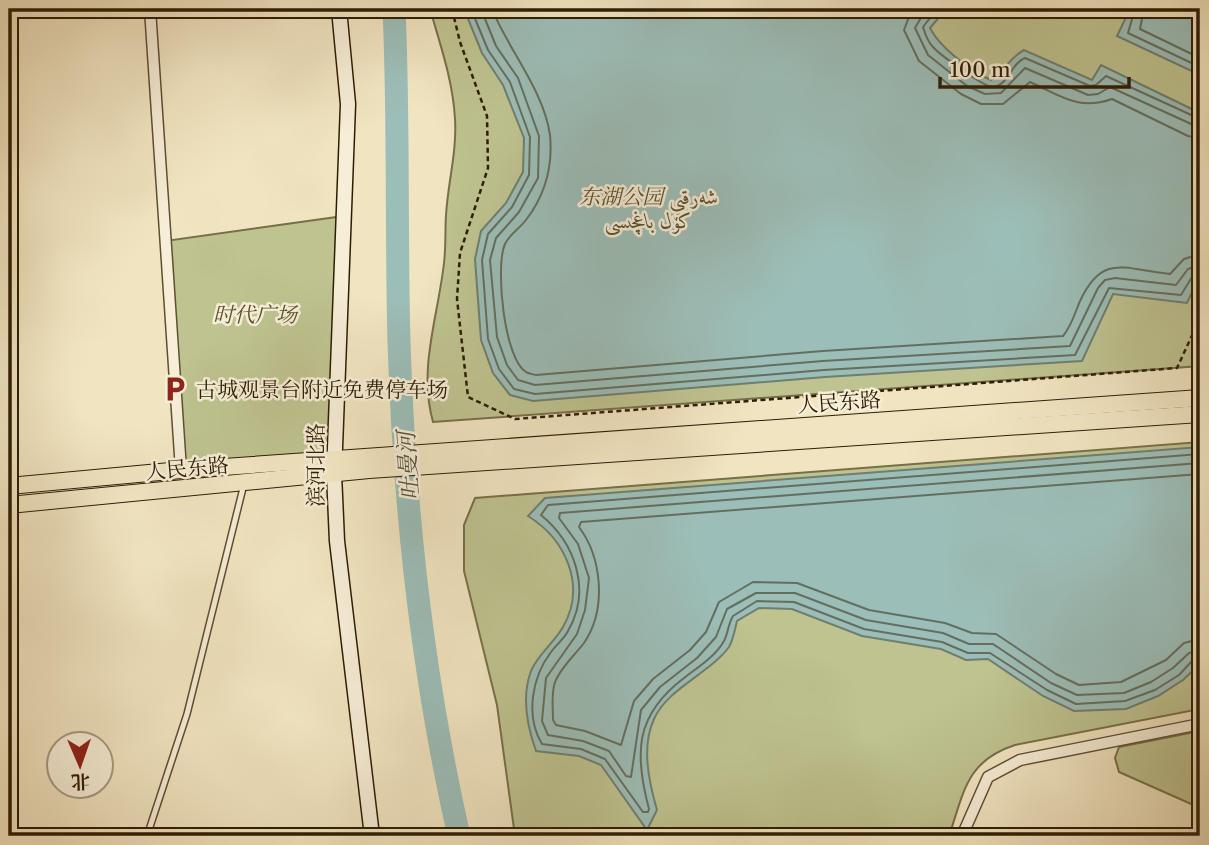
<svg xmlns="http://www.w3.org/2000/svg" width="1209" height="845" font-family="'Libre Caslon Text',Amiri,'Noto Serif SC',serif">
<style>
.green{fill:#bec390;stroke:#76704a;stroke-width:2}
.water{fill:#9cbeb8;stroke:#707e70;stroke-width:2}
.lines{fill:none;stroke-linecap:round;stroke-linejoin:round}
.shore{stroke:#656e5e;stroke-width:2}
.river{stroke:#9cbeb8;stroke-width:23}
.lane-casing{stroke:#5f4f33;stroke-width:8}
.street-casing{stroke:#5f4f33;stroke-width:13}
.secondary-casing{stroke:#2e1d04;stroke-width:17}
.primary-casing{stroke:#2e1d04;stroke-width:18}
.path{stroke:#2e1d04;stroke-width:2.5;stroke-dasharray:5 3.5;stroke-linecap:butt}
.lane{stroke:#f6eed7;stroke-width:5}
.street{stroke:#f6eed7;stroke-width:10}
.secondary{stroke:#f6eed7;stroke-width:14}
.primary{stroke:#f1e5c1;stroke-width:16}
.labels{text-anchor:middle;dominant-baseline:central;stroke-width:5;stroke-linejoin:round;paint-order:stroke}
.park-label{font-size:21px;font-style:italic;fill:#594f2e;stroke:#f6eed7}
.poi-label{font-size:21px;fill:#2e1d04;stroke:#f6eed7;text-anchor:start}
.street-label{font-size:21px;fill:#2e1d04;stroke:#f6eed7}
.water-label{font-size:23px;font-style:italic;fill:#545543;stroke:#f6eed7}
</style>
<rect width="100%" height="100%" fill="#f1e5c1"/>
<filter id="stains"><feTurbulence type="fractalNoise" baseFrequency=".00286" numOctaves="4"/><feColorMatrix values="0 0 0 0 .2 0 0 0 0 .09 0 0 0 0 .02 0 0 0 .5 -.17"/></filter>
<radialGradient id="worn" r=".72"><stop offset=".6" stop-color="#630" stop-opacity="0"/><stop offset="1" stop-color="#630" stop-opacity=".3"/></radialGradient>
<g class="green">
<path d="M430,9H1200V366L433,422C418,368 438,317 444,263C446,247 445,231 446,215C448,182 457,152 455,119C453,81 440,44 430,9Z"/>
<polygon points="344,216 334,460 181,470 165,241"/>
<path d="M1200,442V709L1015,745C966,761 964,792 949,836H515L497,705L464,571V525L475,498Z"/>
<polygon points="1200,731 1200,808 1119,772 1115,758 1119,747"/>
</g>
<g class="water">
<path d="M464,9H946L930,28C940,48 971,71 991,80C1005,71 1009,58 1024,50L1092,80L1101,65L1200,113V275L1187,303L1113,294L1082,361L825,377L533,401L510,395L493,373L481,340L475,259L481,231L506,203L523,172L524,138L503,85L482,53Z"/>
<polygon points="1130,9 1200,9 1200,75 1117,36"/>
<path d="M1200,447V664L1183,680L1158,696L1126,709L1074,711L1043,696L988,659L966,660L941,649L862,636L792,609L759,608L737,621C735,629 733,640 729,647C709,674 668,688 654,719C641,747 649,782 657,810L647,830L601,765L579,756L536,751C527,726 521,698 531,671C538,654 554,643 563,627C587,585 565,539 528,516L545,498Z"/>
</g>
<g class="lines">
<g class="shore">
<polyline points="471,9 488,50 510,82 530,137 529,175 512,207 488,234 482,260 488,339 499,369 514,389 535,394 824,370 1075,355 1109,288 1181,295 1192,277 1200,274"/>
<polyline points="481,9 496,46 518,78 539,136 538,178 519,212 496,238 490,260 497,337 507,365 518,380 535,385 823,361 1070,346 1098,288 1105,280 1115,278 1176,285 1188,269 1200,265"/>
<path d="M492,9C508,49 544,91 550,135C553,166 545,195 526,220C520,228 509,235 505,244C495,266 504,359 526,372C527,373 535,375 536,375L823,351L1063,336C1071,327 1075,313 1080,301C1103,252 1125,270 1170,274L1184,259L1200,254"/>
<path d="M912,9L904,30L919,61L961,94L981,104H1003L1030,82C1061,96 1079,111 1112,99L1188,136L1200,138"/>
<polyline points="926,9 915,28 928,55 967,86 985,94 1001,93 1025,68 1088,95 1098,94 1110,87 1200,128"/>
<path d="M937,9L923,27C925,34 928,42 933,47C939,54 985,88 993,87C1009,85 1011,63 1025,58L1090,86L1096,85L1106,76L1200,119"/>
<polyline points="1135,9 1128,33 1200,67"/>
<polyline points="1144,9 1140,29 1200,58"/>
<path d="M1200,454L548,505L541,515C575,543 592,590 568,631C564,639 556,645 551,652C532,677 525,716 542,744L581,749L605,759L643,812H648L649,809C634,753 635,715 684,678C698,667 715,657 724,641C728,634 728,624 733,616L757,601L794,602L864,629L942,642L968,653H990L1047,690L1076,704L1125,701L1155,690L1179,675L1192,661L1200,659"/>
<polyline points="1200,463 560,513 559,518 578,544 589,578 585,610 577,634 546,678 542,721 548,735 583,741 609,751 626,776 631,777 641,710 660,687 697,658 716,637 727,609 756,593 795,593 866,620 943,633 969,644 993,644 1051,683 1077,695 1124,693 1151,682 1173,668 1189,653 1200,650"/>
<path d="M1200,474L581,522L579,527C602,558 607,609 584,643C574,656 561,667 555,682C551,694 553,707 553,720L556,725L585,731L621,745L634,701L653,679L690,650L706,632L719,602L753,582L797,583L869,610L945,623L972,633L996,634L1056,674L1079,685L1121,682L1166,660L1184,643L1200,639"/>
</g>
<path class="river" d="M394,9C399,120 396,231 399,342C404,505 423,678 459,836"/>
<g class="lane-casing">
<polyline id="lane" points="147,836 187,714 244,484"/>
</g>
<g class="street-casing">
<g id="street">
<polyline points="150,9 181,470"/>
<polyline points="962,836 988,777 1020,760 1200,724"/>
</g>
</g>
<g class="secondary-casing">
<polyline id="secondary" points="339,9 348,104 334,474 337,541 372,836"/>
</g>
<g class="primary-casing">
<g id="primary">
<polyline points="9,486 181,470 1200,398"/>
<polyline points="9,505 369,470 1200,414"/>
</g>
</g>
<polyline class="path" points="452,9 460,42 487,116 488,168 460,253 457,299 468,397 515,419 1177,368 1200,318"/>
<use href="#lane" class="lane"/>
<use href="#street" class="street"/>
<use href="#secondary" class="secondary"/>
<use href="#primary" class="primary"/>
</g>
<defs>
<g id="parking-bare" transform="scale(2.1)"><path d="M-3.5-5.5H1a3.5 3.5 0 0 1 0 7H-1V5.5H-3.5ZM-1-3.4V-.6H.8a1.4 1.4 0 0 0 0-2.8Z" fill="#8f2418" stroke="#f6eed7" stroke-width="2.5" paint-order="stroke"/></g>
</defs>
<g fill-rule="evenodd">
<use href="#parking-bare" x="175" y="389"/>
</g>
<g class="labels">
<g class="park-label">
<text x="649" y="196">东湖公园 شەرقىي<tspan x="649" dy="24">كۆل باغچىسى</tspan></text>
<text x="255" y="314">时代广场</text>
</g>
<g class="poi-label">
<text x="196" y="389">古城观景台附近免费停车场</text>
</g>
<g class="street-label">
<text transform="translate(839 402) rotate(-4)">人民东路</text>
<text transform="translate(315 465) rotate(-90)">滨河北路</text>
<text transform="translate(187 468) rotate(-5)">人民东路</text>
</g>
<g class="water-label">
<text transform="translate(408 466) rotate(-94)">吐曼河</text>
</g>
</g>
<rect width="1209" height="845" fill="none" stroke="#f1e5c1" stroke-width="35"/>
<rect x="10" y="10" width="1188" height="824" fill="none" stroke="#2e1d04" stroke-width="3.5"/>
<rect x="18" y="18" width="1174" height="810" fill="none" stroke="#2e1d04" stroke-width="2"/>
<g transform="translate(80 765) rotate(178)"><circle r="33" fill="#f6eed7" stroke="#a69a83" stroke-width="2"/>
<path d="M0-5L12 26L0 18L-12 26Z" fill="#8f2418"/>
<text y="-10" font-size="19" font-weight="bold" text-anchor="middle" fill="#2e1d04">北</text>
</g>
<path d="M940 77v10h189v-10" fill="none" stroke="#2e1d04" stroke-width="3.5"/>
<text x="950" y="77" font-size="21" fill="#2e1d04" stroke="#f6eed7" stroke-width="5" paint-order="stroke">100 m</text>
<rect width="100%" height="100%" filter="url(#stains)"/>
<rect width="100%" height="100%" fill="url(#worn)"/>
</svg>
